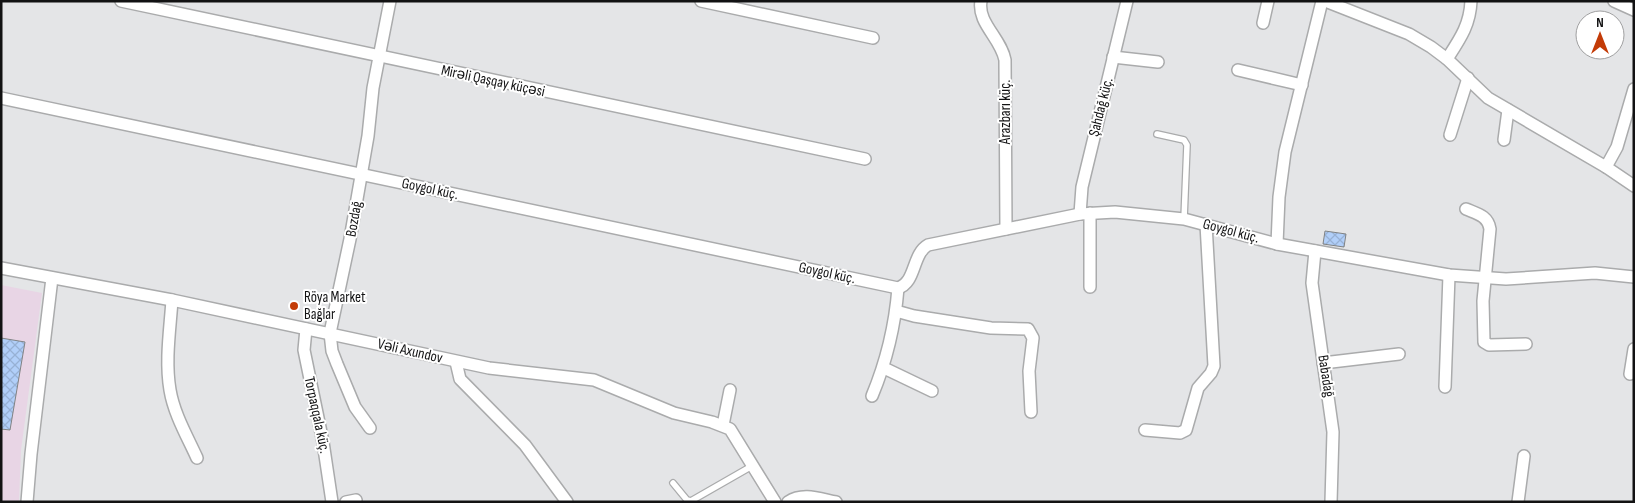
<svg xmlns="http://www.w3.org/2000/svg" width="1635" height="503" font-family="'Sofia Sans Condensed',sans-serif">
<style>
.education{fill:#e8d5e5}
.building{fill:url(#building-cross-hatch);stroke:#818384}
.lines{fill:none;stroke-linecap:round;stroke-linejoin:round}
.service-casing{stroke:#aaabac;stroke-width:8}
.minor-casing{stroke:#aaabac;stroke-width:14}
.service{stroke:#fff;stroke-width:5.5}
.minor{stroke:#fff;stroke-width:11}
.poi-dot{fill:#c33b07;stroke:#fff;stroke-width:2}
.labels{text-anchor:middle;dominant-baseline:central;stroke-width:4;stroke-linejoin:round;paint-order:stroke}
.street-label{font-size:15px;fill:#121213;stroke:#fff}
.poi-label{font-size:15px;fill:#121213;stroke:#fff;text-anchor:start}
</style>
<defs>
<pattern id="building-cross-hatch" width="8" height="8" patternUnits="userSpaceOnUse" patternTransform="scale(1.25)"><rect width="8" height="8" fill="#b1cff9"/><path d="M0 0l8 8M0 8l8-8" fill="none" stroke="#97b1d5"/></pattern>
</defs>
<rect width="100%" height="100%" fill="#e4e5e7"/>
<polygon class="education" points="1,285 42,293 21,450 19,502 1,502"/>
<g class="building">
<polygon points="1325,231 1346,234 1344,247 1323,244"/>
<polygon points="1,338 25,342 10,430 1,429"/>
</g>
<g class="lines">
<g class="service-casing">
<g id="service">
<polyline points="1157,134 1184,140 1187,145 1184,219"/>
<polyline points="673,483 687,500 691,501 752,466"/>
</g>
</g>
<g class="minor-casing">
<g id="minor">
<polyline points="121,1 865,159"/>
<polyline points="701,1 873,38"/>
<path d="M981,1C977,23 1001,38 1005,60L1006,229"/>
<polyline points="1325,1 1409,34 1431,47 1447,59 1488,98 1606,167 1634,186"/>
<polyline points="1614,1 1634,10"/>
<polyline points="1263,23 1268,1"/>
<polyline points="1113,57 1158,62"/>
<path d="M1447,59C1460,39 1470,25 1471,1"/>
<polyline points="1238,70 1302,85"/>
<path d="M1,98L898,288C916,283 912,254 928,245L1080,214L1115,212L1184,219L1277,244L1449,275L1506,279L1595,273L1634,277"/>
<polyline points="1450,135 1468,78"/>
<polyline points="1504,140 1508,110"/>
<polyline points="1606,167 1617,147 1634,89"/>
<path d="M1466,209C1478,214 1488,216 1490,229L1483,301L1484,342L1489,345L1526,344"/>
<polyline points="1090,213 1090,287"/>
<polyline points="1080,214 1082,187 1127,1"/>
<polyline points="1277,244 1279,197 1285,152 1322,1"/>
<polyline points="1315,251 1312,283 1333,432 1331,502"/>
<polyline points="1,268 172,300 489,368 594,380 674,413 712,422 730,429 775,502"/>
<path d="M172,300C170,330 165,361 170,390C174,414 187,436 197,458"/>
<polyline points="896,311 914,316 991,328 1028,329 1033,338 1029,371 1031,412"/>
<polyline points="306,329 304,350 323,442 332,502"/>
<polyline points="456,362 460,379 525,445 567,502"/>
<polyline points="1323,363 1399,354"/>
<polyline points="884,368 932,391"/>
<polyline points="1630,374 1634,349"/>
<polyline points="1445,387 1449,275"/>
<path d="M872,396C887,360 895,326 898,288"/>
<polyline points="723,425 730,390"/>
<polyline points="370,428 355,407 337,364 332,351 330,333 350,239 368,136 373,88 390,1"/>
<polyline points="1145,430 1180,433 1186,430 1198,388 1211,373 1214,366 1206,224"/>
<polyline points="27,502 31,454 52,278"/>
<polyline points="346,502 356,500"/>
<path d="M788,502C803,492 820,499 836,502"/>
<polyline points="1518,502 1524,456"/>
</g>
</g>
<use href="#service" class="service"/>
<use href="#minor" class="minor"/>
</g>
<circle class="poi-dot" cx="294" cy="306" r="5"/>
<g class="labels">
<g class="street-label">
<text transform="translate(493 81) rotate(12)">Mirəli Qaşqay küçəsi</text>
<text transform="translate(1101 107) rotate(-76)">Şahdağ küç.</text>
<text transform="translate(1005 112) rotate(-90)">Arazbarı küç.</text>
<text transform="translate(430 189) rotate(12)">Goygol küç.</text>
<text transform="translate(354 219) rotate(-80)">Bozdağ</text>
<text transform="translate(1231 231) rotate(15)">Goygol küç.</text>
<text transform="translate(827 273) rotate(12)">Goygol küç.</text>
<text transform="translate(410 351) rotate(13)">Vəli Axundov</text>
<text transform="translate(1326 376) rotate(81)">Babadağ</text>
<text transform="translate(317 415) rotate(78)">Torpaqqala küç.</text>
</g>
<g class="poi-label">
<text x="304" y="297">Röya Market<tspan x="304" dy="17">Bağlar</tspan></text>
</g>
</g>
<rect width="1635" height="503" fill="none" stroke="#121213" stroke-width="5"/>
<g transform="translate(1600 35)"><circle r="24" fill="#ffffff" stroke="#a0a0a1"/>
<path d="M0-4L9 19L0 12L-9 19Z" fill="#c33b07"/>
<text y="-8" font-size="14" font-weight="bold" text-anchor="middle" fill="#121213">N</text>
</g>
</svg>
